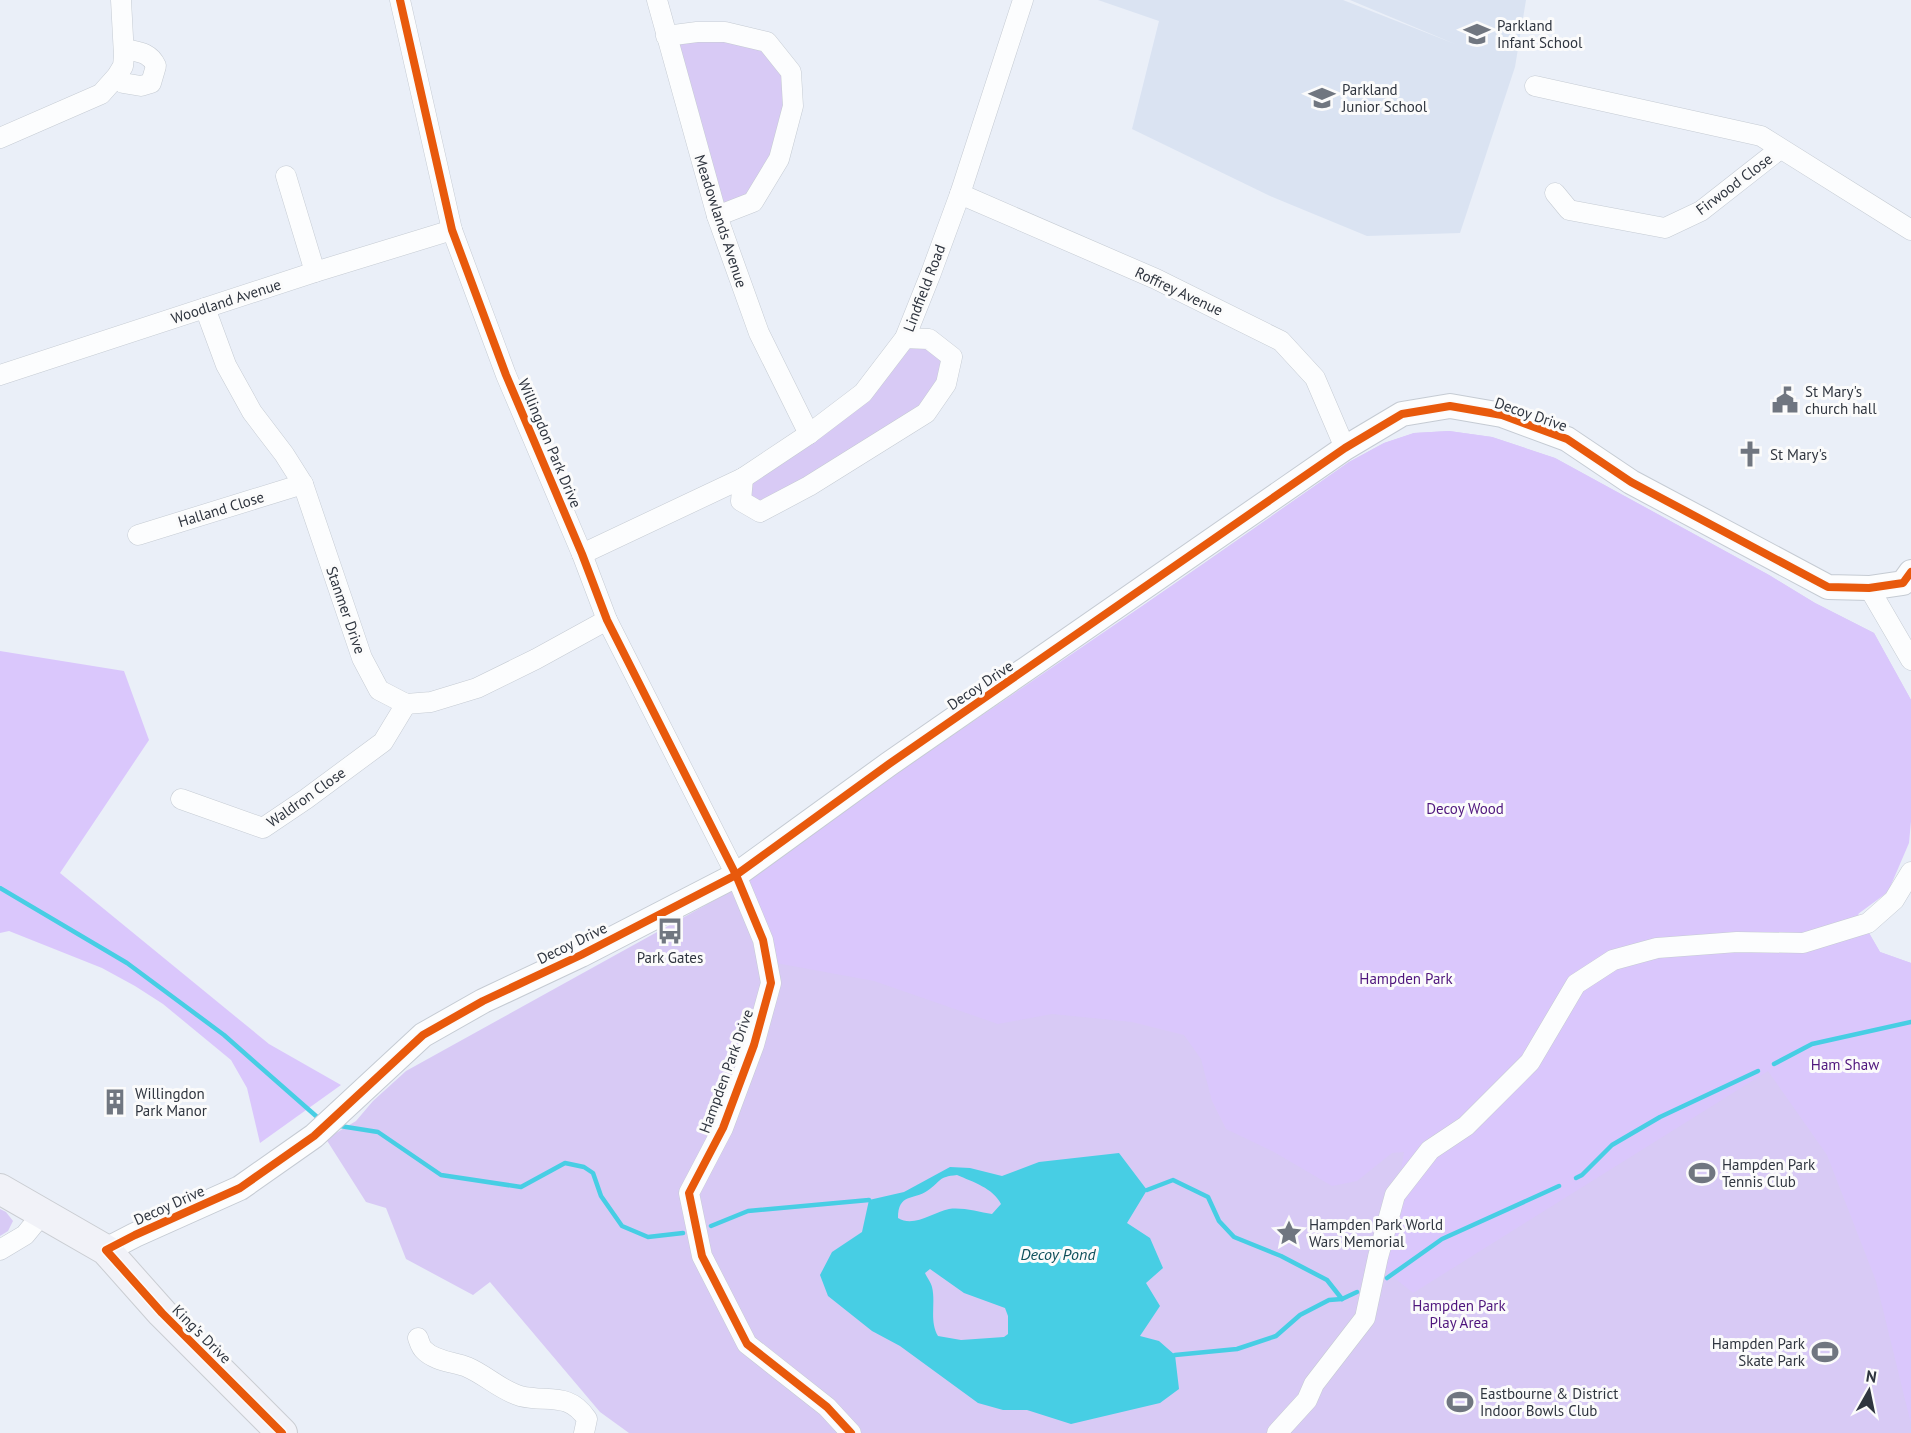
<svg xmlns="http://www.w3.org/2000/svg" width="1911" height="1433" font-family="'PT Sans',sans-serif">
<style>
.built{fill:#dae3f2}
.green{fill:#d8caf5}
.forest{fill:#dac7fc}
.water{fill:#47cee4;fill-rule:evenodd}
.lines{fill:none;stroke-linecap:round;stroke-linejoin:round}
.stream{stroke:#47cee4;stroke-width:4.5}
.minor-casing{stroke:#c5cbd3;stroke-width:21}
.tertiary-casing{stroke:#c5cbd3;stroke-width:26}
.primary-casing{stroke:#cacdd2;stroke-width:32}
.minor{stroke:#fcfdfe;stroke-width:20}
.tertiary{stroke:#fcfdfe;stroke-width:24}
.primary{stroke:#f1f2f8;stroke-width:30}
.cycleway-casing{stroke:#fbfbfb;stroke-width:11}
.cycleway{stroke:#e8590c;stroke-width:8}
.labels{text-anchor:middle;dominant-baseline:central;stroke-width:6;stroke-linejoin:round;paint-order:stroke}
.poi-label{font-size:15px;fill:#2f353f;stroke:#fbfbfb;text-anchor:start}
.street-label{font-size:15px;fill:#2f353f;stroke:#fbfbfb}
.park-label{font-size:15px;fill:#4f167d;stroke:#fbfbfb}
.water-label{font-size:16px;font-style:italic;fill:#0e505b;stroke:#fbfbfb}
</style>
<rect width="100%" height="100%" fill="#eaeff8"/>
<polygon class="built" points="1098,0 1343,0 1455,44 1350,0 1526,0 1515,67 1460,233 1367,236 1270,196 1132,129 1159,21"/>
<g class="green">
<polygon points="666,36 767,42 791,72 793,106 753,202 717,216"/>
<polygon points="905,338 952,357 926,413 760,512 741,501 743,478 809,434"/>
<polygon points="1449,431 1492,437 1555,458 1769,575 1815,603 1874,633 1911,700 1911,821 1858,914 1880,952 1911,963 1911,1433 629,1433 600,1412 490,1282 473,1295 406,1259 386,1208 366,1202 326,1139 356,1121 373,1101 406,1071 742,885 1349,462 1384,443 1414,433"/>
<polygon points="0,1209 6,1212 13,1221 8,1231 0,1236"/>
</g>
<g class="forest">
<polygon points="1449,431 1492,437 1555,458 1769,575 1815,603 1874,633 1911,700 1911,821 1909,843 1888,892 1858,914 1880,952 1911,963 1911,1424 1876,1281 1827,1155 1768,1071 1413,1293 1386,1271 1404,1152 1392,1153 1357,1181 1332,1186 1274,1152 1226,1129 1212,1101 1201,1059 1184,1035 1132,1022 1052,1014 998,1024 874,981 776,963 742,885 896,774 1214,557 1349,462 1384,443 1414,433"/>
<polygon points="0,651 124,671 149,740 60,873 269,1044 341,1085 260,1143 247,1088 231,1060 163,1004 135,986 102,968 9,931 0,933"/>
</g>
<path class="water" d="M1119,1153L1147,1190L1127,1223L1150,1238L1163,1268L1146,1283L1160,1306L1140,1336L1159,1341L1175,1355L1179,1389L1160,1403L1071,1424L1027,1410H1003L978,1403L900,1346L872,1331L828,1296L820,1275L832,1252L862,1232L869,1200L904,1192L950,1167L970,1168L1002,1176L1039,1162ZM957,1175C973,1182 993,1188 1001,1204L992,1214C979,1212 962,1207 949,1209C933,1212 914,1228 898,1218C898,1193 914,1200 927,1191C942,1181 937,1177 957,1175ZM930,1269L964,1293L1005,1308L1008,1316V1334L1004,1337L961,1340L938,1336C929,1321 936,1303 932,1287C931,1282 927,1278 925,1273Z"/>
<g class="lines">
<g class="stream">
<polyline points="0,888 127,963 224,1035 316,1116"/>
<polyline points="1774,1064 1812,1044 1911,1022"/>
<polyline points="340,1126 378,1132 441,1175 521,1187 565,1163 584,1167 593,1173 601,1196 622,1226 648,1237 683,1233"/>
<polyline points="1576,1178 1582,1175 1612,1145 1660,1117 1758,1071"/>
<polyline points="1147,1190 1173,1180 1208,1197 1219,1221 1234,1237 1281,1256 1327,1280 1342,1299"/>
<polyline points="711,1226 748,1211 869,1200"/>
<polyline points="1387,1278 1442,1239 1559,1186"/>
<polyline points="1175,1355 1237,1349 1276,1336 1300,1315 1329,1300 1342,1299 1357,1292"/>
</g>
<g class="minor-casing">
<g id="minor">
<polyline points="400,0 452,230 506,375 582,554 607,620 736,875 763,940 771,983 754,1045 723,1128 689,1193 702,1256 747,1344 827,1407 851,1433"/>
<polyline points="657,0 717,216 759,333 809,434"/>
<polyline points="666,36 697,32 725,32 767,42 791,72 793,106 779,159 753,202 717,216"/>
<path d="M117,76L123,83L141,86L151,83L156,66C150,52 138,52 124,49"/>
<polyline points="1535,86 1761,136 1911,230"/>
<polyline points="0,138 101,94 117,76 123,66 124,56 121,0"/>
<polyline points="286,176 315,272"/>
<polyline points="1555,193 1569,210 1665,228 1701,211 1780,149"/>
<polyline points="960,194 1156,279 1281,341 1315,378 1345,448"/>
<polyline points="205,308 226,365 252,412 284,454 303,484 362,658 379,690 406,704 431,702 477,688 536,659 607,620"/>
<polyline points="0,375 315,272 452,230"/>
<polyline points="743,478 741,501 760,512 809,486 926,413 946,384 952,357 929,339 905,338"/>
<polyline points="138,535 303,484"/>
<polyline points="582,554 743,478 809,434 863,393 905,338 931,273 960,194 1023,0"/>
<polyline points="1869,588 1911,660"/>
<polyline points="181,799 263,828 306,799 383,742 406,704"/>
<polyline points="0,1250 25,1235 43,1213"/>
<path d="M418,1338C419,1341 421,1348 424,1350C434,1361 454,1362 467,1367C486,1375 500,1390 520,1396C548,1403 568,1391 587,1419L584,1433"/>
<polyline points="1277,1433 1307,1400 1314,1384 1365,1318 1378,1257 1395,1195 1430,1150 1466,1126 1530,1062 1576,984 1613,960 1657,948 1737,942 1803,943 1868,923 1894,900 1911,872"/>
</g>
</g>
<g class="tertiary-casing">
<polyline id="tertiary" points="106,1250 135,1235 240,1188 314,1136 423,1035 483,1001 581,955 736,875 889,764 1345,448 1402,414 1450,406 1502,415 1567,439 1631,482 1828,587 1869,588 1903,583 1911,572"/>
</g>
<g class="primary-casing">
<polyline id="primary" points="0,1189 106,1250 162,1313 282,1433"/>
</g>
<use href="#minor" class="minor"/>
<use href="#tertiary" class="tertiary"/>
<use href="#primary" class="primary"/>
<g class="cycleway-casing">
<g id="cycleway">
<polyline points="400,0 452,230 506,375 582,554 607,620 736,875 763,940 771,983 754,1045 723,1128 689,1193 702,1256 747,1344 827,1407 851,1433"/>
<polyline points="282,1433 162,1313 106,1250 135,1235 240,1188 314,1136 423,1035 483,1001 581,955 736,875 889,764 1345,448 1402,414 1450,406 1502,415 1567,439 1631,482 1828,587 1869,588 1903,583 1911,572"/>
</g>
</g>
<use href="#cycleway" class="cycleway"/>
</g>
<defs>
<g id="school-bare" transform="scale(2.07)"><path d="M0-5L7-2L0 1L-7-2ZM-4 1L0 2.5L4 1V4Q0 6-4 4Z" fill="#707680" stroke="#fbfbfb" stroke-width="2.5" paint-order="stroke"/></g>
<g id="civic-bare" transform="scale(2.07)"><path d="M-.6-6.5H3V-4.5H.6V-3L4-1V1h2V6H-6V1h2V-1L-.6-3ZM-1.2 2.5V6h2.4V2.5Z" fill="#707680" stroke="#fbfbfb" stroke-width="2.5" paint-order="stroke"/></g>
<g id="church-bare" transform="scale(2.07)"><path d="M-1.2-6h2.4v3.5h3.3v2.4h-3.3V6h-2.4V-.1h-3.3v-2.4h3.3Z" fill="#707680" stroke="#fbfbfb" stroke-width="2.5" paint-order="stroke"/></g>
<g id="bus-bare" transform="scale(2.07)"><path d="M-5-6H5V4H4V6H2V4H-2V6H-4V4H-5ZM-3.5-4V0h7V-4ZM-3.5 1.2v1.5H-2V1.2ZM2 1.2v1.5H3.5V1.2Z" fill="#707680" stroke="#fbfbfb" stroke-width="2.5" paint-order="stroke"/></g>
<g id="building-bare" transform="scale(2.07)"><path d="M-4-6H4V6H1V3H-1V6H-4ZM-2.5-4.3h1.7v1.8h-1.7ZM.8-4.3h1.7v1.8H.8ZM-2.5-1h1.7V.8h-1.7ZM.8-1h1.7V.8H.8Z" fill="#707680" stroke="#fbfbfb" stroke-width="2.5" paint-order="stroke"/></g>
<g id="stadium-bare" transform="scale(2.07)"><path d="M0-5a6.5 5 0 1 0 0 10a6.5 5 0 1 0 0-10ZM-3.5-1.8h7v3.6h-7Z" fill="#707680" stroke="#fbfbfb" stroke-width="2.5" paint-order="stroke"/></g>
<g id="sight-bare" transform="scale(2.07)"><path d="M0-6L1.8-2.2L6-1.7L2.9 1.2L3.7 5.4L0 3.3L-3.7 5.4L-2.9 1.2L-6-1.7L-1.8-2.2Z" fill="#707680" stroke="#fbfbfb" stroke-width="2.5" paint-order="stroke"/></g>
</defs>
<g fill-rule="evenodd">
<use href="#school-bare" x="1477" y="34"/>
<use href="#school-bare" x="1322" y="98"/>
<use href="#civic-bare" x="1785" y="400"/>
<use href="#church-bare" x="1750" y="454"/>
<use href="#bus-bare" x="670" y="931"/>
<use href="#building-bare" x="115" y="1102"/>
<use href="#stadium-bare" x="1702" y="1173"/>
<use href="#sight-bare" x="1289" y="1233"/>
<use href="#stadium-bare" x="1825" y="1352"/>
<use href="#stadium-bare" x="1460" y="1402"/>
</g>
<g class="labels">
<g class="poi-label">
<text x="1497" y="25">Parkland<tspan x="1497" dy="17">Infant School</tspan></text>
<text x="1342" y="89">Parkland<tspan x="1342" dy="17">Junior School</tspan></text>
<text x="1805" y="391">St Mary's<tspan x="1805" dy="17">church hall</tspan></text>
<text x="1770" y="454">St Mary's</text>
<text x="670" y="957" text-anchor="middle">Park Gates</text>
<text x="135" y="1093">Willingdon<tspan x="135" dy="17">Park Manor</tspan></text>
<text x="1722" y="1164">Hampden Park<tspan x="1722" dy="17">Tennis Club</tspan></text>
<text x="1309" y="1224">Hampden Park World<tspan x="1309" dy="17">Wars Memorial</tspan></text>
<text x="1805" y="1343" text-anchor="end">Hampden Park<tspan x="1805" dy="17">Skate Park</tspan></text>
<text x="1480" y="1393">Eastbourne &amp; District<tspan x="1480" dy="17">Indoor Bowls Club</tspan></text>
</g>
<g class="street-label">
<text transform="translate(1734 184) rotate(-37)">Firwood Close</text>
<text transform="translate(721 221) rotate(72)">Meadowlands Avenue</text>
<text transform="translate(924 288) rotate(-69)">Lindfield Road</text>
<text transform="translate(1179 291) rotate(25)">Roffrey Avenue</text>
<text transform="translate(226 301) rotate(-18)">Woodland Avenue</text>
<text transform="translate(1531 414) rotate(19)">Decoy Drive</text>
<text transform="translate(550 443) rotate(67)">Willingdon Park Drive</text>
<text transform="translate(221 509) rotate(-17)">Halland Close</text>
<text transform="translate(346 610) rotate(71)">Stanmer Drive</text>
<text transform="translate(980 685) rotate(-34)">Decoy Drive</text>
<text transform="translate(306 797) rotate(-35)">Waldron Close</text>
<text transform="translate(572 943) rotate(-26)">Decoy Drive</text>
<text transform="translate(726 1071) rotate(-70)">Hampden Park Drive</text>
<text transform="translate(169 1205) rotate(-24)">Decoy Drive</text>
<text transform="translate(202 1334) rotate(45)">King's Drive</text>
</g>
<g class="park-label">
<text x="1465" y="808">Decoy Wood</text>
<text x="1406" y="978">Hampden Park</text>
<text x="1845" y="1064">Ham Shaw</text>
<text x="1459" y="1305">Hampden Park<tspan x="1459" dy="17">Play Area</tspan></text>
</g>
<g class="water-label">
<text x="1058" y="1254">Decoy Pond</text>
</g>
</g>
<g transform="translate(1869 1391) rotate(9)" stroke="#fbfbfb" stroke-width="4.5" paint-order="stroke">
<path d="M0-4.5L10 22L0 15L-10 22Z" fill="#2f353f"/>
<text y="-9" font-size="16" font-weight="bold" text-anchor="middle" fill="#2f353f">N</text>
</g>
</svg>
